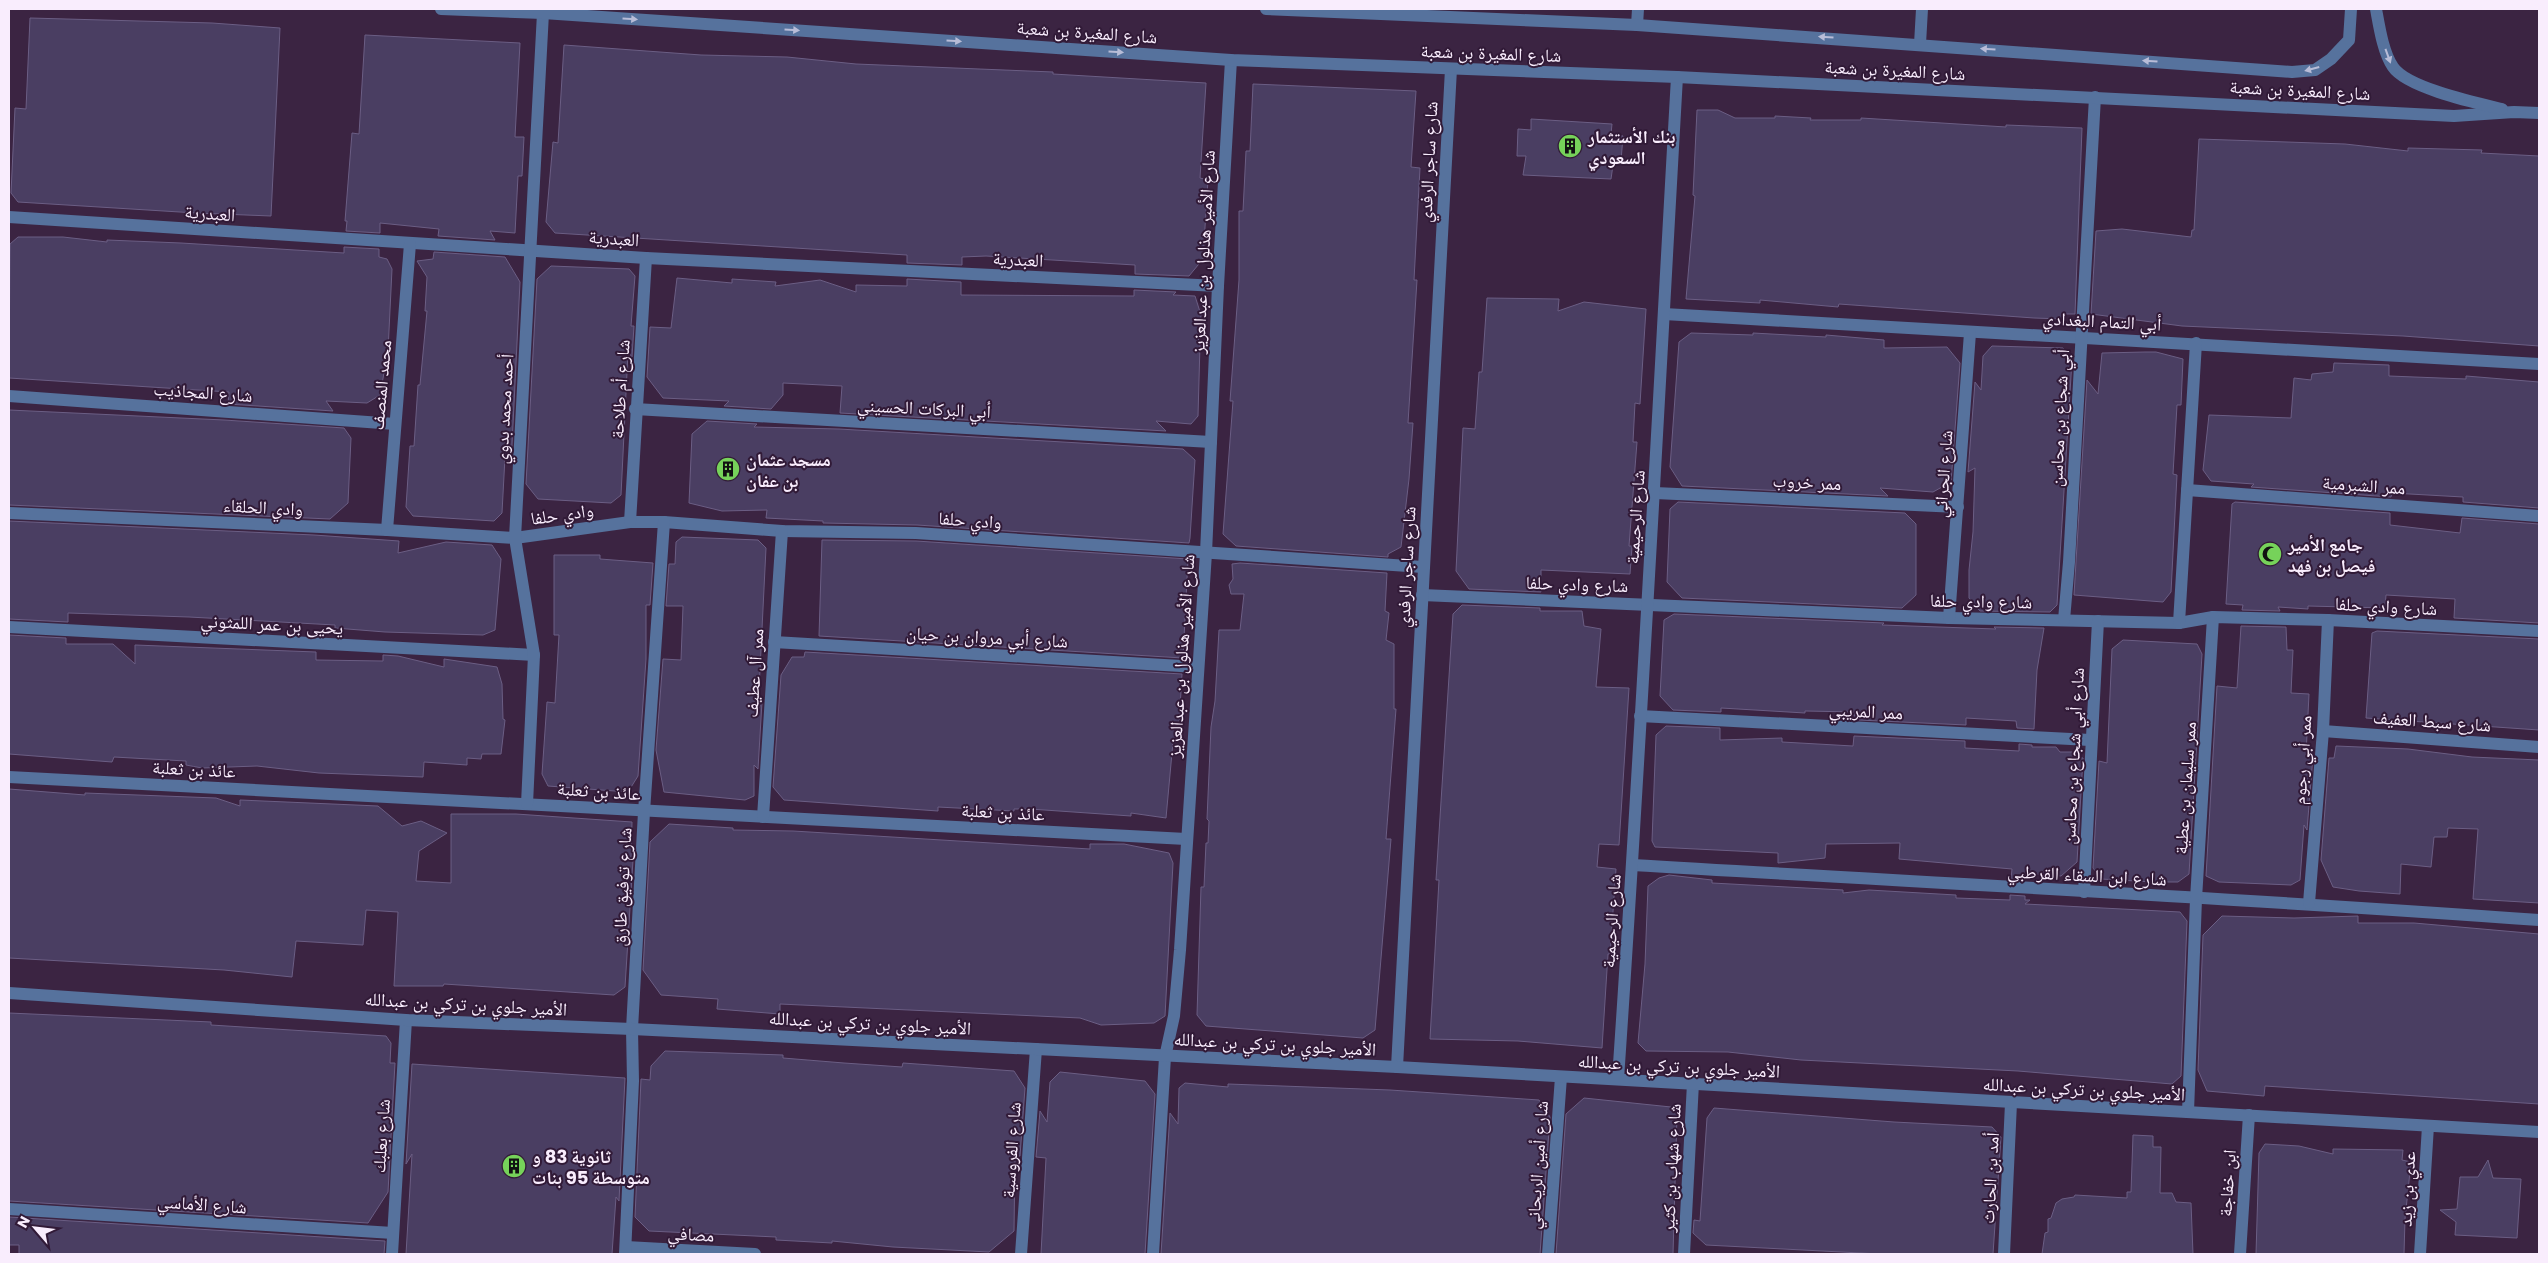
<svg xmlns="http://www.w3.org/2000/svg" width="2548" height="1263" font-family="Poppins,'Noto Naskh Arabic',sans-serif">
<style>
.building{fill:#4a3e62;stroke:#6b5e84}
.lines{fill:none;stroke-linecap:round;stroke-linejoin:round}
.minor{stroke:#56729d;stroke-width:12}
.tertiary{stroke:#56729d;stroke-width:12}
.oneway{fill:#b8bcd7}
.labels{text-anchor:middle;dominant-baseline:central;stroke-width:4;stroke-linejoin:round;paint-order:stroke}
.street-label{font-size:18px;fill:#f9edfd;stroke:#311a37}
.poi-label{font-size:18px;font-weight:bold;fill:#f9edfd;stroke:#311a37;text-anchor:start}
</style>
<rect width="100%" height="100%" fill="#3b2442"/>
<g class="building">
<polygon points="30,18 212,23 280,28 271,216 196,213 18,202 11,193 15,108 26,109"/>
<polygon points="365,35 520,43 515,137 524,137 522,176 518,176 515,233 490,231 495,240 438,236 439,229 380,223 380,233 346,231 347,221 345,221 352,133 359,134"/>
<polygon points="564,45 701,55 787,57 856,64 1053,72 1053,74 1206,83 1200,178 1208,180 1203,259 1189,276 1135,274 1135,265 986,256 962,257 962,265 907,263 907,255 555,233 546,222 553,142 558,143"/>
<polygon points="1253,84 1416,91 1411,167 1420,168 1414,280 1417,280 1408,423 1413,423 1409,479 1401,547 1388,554 1388,557 1236,546 1223,534 1233,401 1230,401 1239,280 1239,211 1243,211 1246,151 1250,151"/>
<polygon points="1697,110 1718,110 1735,118 1775,118 1775,116 1811,118 1810,120 1861,120 1861,118 2006,127 2006,125 2082,128 2075,314 2063,314 2062,319 2034,318 1839,304 1838,307 1760,300 1760,303 1686,299 1695,196 1693,195"/>
<polygon points="1531,119 1612,124 1611,134 1623,136 1621,161 1614,158 1611,179 1523,175 1526,156 1517,156 1518,129 1531,130"/>
<polygon points="2199,139 2345,144 2408,151 2408,148 2482,150 2481,153 2539,156 2539,346 2403,336 2182,326 2091,314 2096,231 2122,229 2191,237 2192,230 2194,230"/>
<polygon points="18,237 63,237 107,242 107,240 181,243 344,253 344,247 379,249 379,257 387,259 392,269 388,351 380,395 367,403 326,401 333,411 228,404 229,392 9,378 10,244"/>
<polygon points="434,252 505,257 520,282 511,465 505,457 502,513 494,521 413,516 406,507 410,446 414,446 418,385 420,385 427,311 425,311 427,277 417,261 433,259"/>
<polygon points="551,266 629,269 635,276 631,326 634,326 632,357 628,352 621,495 611,503 538,499 526,484 537,279"/>
<polygon points="677,278 732,283 732,279 776,282 775,286 820,280 856,292 856,285 907,286 907,279 961,282 961,295 1134,296 1134,290 1176,292 1173,295 1195,296 1201,315 1198,344 1200,344 1198,416 1191,424 1156,421 1166,431 840,413 842,386 783,383 783,395 771,409 724,406 729,401 663,398 647,377 650,327 671,328"/>
<polygon points="1487,298 1559,299 1558,311 1584,302 1646,309 1640,404 1635,403 1633,442 1637,442 1629,546 1632,546 1630,574 1541,570 1541,592 1469,589 1456,571 1463,428 1475,429 1479,372 1482,372"/>
<polygon points="1691,333 1753,335 1753,333 1826,337 1826,335 1884,340 1884,348 1947,347 1960,363 1951,482 1933,492 1880,488 1888,496 1682,486 1670,467 1679,342"/>
<polygon points="1992,346 2063,348 2072,360 2057,605 2050,612 1980,611 1969,598 1969,570 1973,532 1975,468 1968,472 1975,382 1981,390 1983,356"/>
<polygon points="2145,352 2156,352 2183,359 2181,405 2177,405 2173,474 2177,475 2171,592 2163,602 2074,595 2087,380 2098,394 2102,353"/>
<polygon points="2334,363 2389,365 2389,376 2466,379 2466,376 2539,382 2539,508 2463,502 2463,497 2392,493 2391,497 2251,487 2254,484 2211,481 2203,470 2209,415 2291,418 2294,378 2311,380 2312,374 2333,372"/>
<polygon points="9,410 224,420 344,428 351,438 348,503 330,519 9,505"/>
<polygon points="707,421 757,424 754,427 839,429 1183,449 1195,460 1190,538 1189,543 917,525 823,523 823,521 766,518 767,510 722,511 689,503 692,434"/>
<polygon points="1678,502 1905,513 1916,524 1916,595 1902,608 1682,598 1667,582 1670,509"/>
<polygon points="2235,502 2390,513 2390,525 2460,533 2462,518 2539,524 2539,623 2454,618 2455,599 2386,595 2385,608 2308,606 2308,609 2278,607 2280,611 2242,610 2243,605 2226,604 2232,504"/>
<polygon points="9,521 314,535 399,541 398,553 446,542 492,545 501,559 495,630 483,635 385,632 335,628 335,625 189,617 68,613 68,622 9,619"/>
<polygon points="682,537 758,540 766,548 758,710 762,702 758,769 754,765 754,796 745,800 664,792 656,750 663,659 681,660 683,606 666,606 669,564 675,564 676,542"/>
<polygon points="822,540 916,541 1188,559 1183,658 819,636"/>
<polygon points="554,555 600,555 600,559 653,563 650,605 646,605 646,659 638,776 628,792 548,786 542,774 547,702 555,703 559,635 554,635"/>
<polygon points="1240,563 1387,573 1385,611 1389,613 1386,640 1394,644 1394,709 1396,709 1386,839 1391,839 1375,1030 1363,1038 1206,1026 1197,1015 1201,887 1204,887 1206,843 1208,843 1209,821 1207,819 1211,727 1215,701 1219,630 1240,630 1244,594 1231,594 1229,585 1233,579 1232,564"/>
<polygon points="1462,605 1540,608 1540,611 1582,611 1584,626 1601,629 1596,687 1629,688 1619,845 1599,844 1597,867 1616,869 1610,954 1608,954 1602,1048 1518,1041 1430,1039 1439,880 1436,880 1453,614"/>
<polygon points="1674,614 1884,623 1882,625 1996,629 1994,627 2044,628 2037,670 2034,729 2017,728 2016,721 1966,718 1966,725 1859,720 1859,716 1854,716 1855,712 1805,711 1805,713 1721,708 1721,712 1673,710 1660,696 1664,620"/>
<polygon points="2241,626 2286,627 2287,650 2293,650 2291,693 2309,694 2306,755 2313,756 2307,830 2304,825 2300,880 2291,885 2219,882 2206,876 2217,686 2237,688"/>
<polygon points="2377,631 2539,639 2539,730 2366,718 2372,633"/>
<polygon points="9,635 66,638 66,644 113,644 135,664 135,645 316,652 316,660 383,661 383,655 398,656 444,667 444,659 497,667 502,684 503,719 505,720 501,754 482,754 481,759 467,758 467,765 424,762 423,777 319,773 257,766 202,768 186,765 186,761 114,757 112,762 9,754"/>
<polygon points="2123,640 2197,644 2202,654 2189,874 2178,882 2153,882 2101,879 2093,868 2099,761 2107,763 2112,649"/>
<polygon points="805,652 1182,674 1178,742 1173,742 1166,818 1131,813 1131,816 1030,809 1014,809 1014,811 938,807 938,811 784,800 773,787 781,675 792,657 804,657"/>
<polygon points="1666,726 1720,728 1720,740 1782,738 1782,742 1853,746 1854,736 1965,741 1965,748 2019,751 2019,744 2032,745 2032,747 2056,747 2060,752 2076,752 2075,757 2083,758 2077,862 2061,876 2025,873 2025,879 2011,879 2012,869 1899,859 1900,843 1826,844 1825,858 1778,863 1778,853 1655,847 1652,841 1656,735"/>
<polygon points="2336,746 2408,749 2472,757 2539,760 2539,903 2473,899 2478,829 2448,828 2447,837 2434,837 2431,867 2401,864 2400,894 2359,891 2333,887 2321,860 2329,758 2334,758"/>
<polygon points="9,789 85,795 85,793 216,798 240,806 240,800 378,806 402,826 421,821 447,833 419,851 416,881 451,883 451,814 516,814 632,822 631,862 633,860 625,987 614,995 444,984 443,986 394,986 398,912 366,910 363,945 296,941 292,977 224,970 9,958"/>
<polygon points="669,824 733,828 733,830 793,831 1090,849 1090,844 1124,844 1169,853 1173,863 1165,1016 1154,1023 1101,1025 1080,1018 780,1004 780,1014 717,1009 718,999 661,995 643,970 650,842"/>
<polygon points="1669,875 1712,880 1712,883 1843,890 1843,893 1869,890 1956,895 1956,898 2010,900 2010,895 2025,896 2025,900 2030,900 2025,904 2180,912 2187,921 2181,1076 2172,1084 2018,1071 1801,1060 1728,1052 1646,1051 1638,1043 1645,964 1648,886 1659,878"/>
<polygon points="2222,916 2294,918 2358,916 2358,923 2414,923 2539,934 2539,1104 2265,1086 2264,1096 2207,1091 2198,1070 2203,935"/>
<polygon points="9,1013 211,1022 211,1025 386,1036 391,1043 390,1063 395,1063 388,1192 368,1223 9,1201"/>
<polygon points="665,1051 783,1055 783,1058 844,1063 902,1067 903,1063 1014,1071 1025,1088 1020,1156 1015,1156 1014,1231 989,1252 893,1247 832,1241 832,1243 776,1240 776,1237 649,1231 635,1217 641,1079 650,1080 651,1066"/>
<polygon points="412,1064 625,1078 619,1201 616,1197 612,1254 406,1254 412,1154 406,1164"/>
<polygon points="1060,1072 1145,1081 1155,1094 1145,1254 1041,1254 1046,1158 1036,1157 1040,1111 1047,1122 1050,1082"/>
<polygon points="1185,1083 1228,1087 1228,1084 1390,1090 1539,1100 1550,1117 1540,1254 1161,1254 1170,1113 1178,1124 1179,1088"/>
<polygon points="1584,1098 1671,1107 1677,1115 1673,1254 1556,1254 1566,1114"/>
<polygon points="1714,1108 1894,1122 1992,1127 2001,1137 1993,1254 1880,1254 1706,1245 1693,1233 1694,1220 1700,1221 1707,1118"/>
<polygon points="2133,1135 2153,1136 2153,1147 2161,1147 2160,1193 2172,1193 2176,1202 2191,1203 2193,1254 2042,1254 2045,1233 2048,1232 2048,1219 2051,1218 2056,1203 2062,1199 2074,1197 2075,1195 2127,1198 2127,1192 2131,1192"/>
<polygon points="2265,1144 2299,1146 2333,1154 2333,1149 2403,1150 2402,1160 2411,1162 2405,1219 2404,1254 2256,1254 2259,1153"/>
<polygon points="2488,1160 2493,1178 2521,1179 2517,1238 2455,1235 2456,1222 2440,1210 2457,1209 2460,1177 2478,1177"/>
<polygon points="9,1217 385,1241 384,1254 19,1254 19,1245 9,1245"/>
</g>
<g class="lines">
<g class="minor">
<polyline points="1637,25 1638,9"/>
<polyline points="1920,44 1922,9"/>
<polyline points="9,217 646,258 1218,286"/>
<polyline points="1664,314 2539,364"/>
<polyline points="9,396 395,424"/>
<polyline points="635,409 1211,442"/>
<polyline points="2187,490 2539,516"/>
<polyline points="1655,493 1958,507"/>
<polyline points="9,513 387,530 515,538 630,522 664,522 782,531 916,533 1423,567"/>
<polyline points="630,522 646,258"/>
<polyline points="387,530 410,244"/>
<polyline points="1422,595 1949,618 2179,623 2213,617 2328,620 2539,631"/>
<polyline points="1949,618 1970,333"/>
<polyline points="2064,620 2069,562 2095,97"/>
<polyline points="2179,623 2196,343"/>
<polyline points="9,627 534,655"/>
<polyline points="774,642 1198,667"/>
<polyline points="1640,716 2090,740"/>
<polyline points="2323,731 2539,747"/>
<polyline points="9,777 1186,839"/>
<polyline points="527,804 534,655 515,538 543,13"/>
<polyline points="763,817 782,531"/>
<path d="M1632,865C1935,883 2237,898 2539,920"/>
<polyline points="2084,892 2098,621"/>
<polyline points="2309,903 2323,731 2328,620"/>
<polyline points="1397,1067 1451,69"/>
<path d="M1618,1079C1641,745 1658,411 1677,77"/>
<polyline points="2188,1112 2196,899 2213,617"/>
<polyline points="9,1209 393,1233"/>
<polyline points="626,1247 755,1254"/>
<polyline points="392,1254 406,1020"/>
<polyline points="625,1254 633,1081 632,1029 644,812 664,522"/>
<polyline points="1021,1254 1036,1049"/>
<polyline points="1153,1254 1165,1057 1174,1016 1180,950 1206,553 1218,286 1231,60"/>
<polyline points="1548,1254 1561,1077"/>
<polyline points="1684,1254 1693,1083"/>
<polyline points="2004,1254 2011,1103"/>
<polyline points="2240,1254 2249,1115"/>
<polyline points="2420,1254 2428,1126"/>
</g>
<g class="tertiary">
<polyline points="441,9 543,13 1231,60 1677,77 2454,116 2514,112 2539,113"/>
<polyline points="1266,9 1637,25 2292,72 2315,70 2331,59 2349,40 2351,9"/>
<path d="M2376,9C2379,25 2383,53 2393,67C2407,88 2477,103 2502,109"/>
<polyline points="9,993 406,1020 632,1029 1397,1067 2539,1132"/>
</g>
</g>
<defs><path id="oneway-solid" d="M-6-.8H1V-3.2L6.5 0L1 3.2V.8H-6Z" transform="scale(1.25)"/></defs>
<g class="oneway">
<use href="#oneway-solid" transform="translate(630 19) rotate(4)"/>
<use href="#oneway-solid" transform="translate(792 30) rotate(4)"/>
<use href="#oneway-solid" transform="translate(1826 37) rotate(-176)"/>
<use href="#oneway-solid" transform="translate(954 41) rotate(4)"/>
<use href="#oneway-solid" transform="translate(1988 49) rotate(-176)"/>
<use href="#oneway-solid" transform="translate(1116 52) rotate(4)"/>
<use href="#oneway-solid" transform="translate(2388 56) rotate(70)"/>
<use href="#oneway-solid" transform="translate(2150 61) rotate(-176)"/>
<use href="#oneway-solid" transform="translate(2312 69) rotate(165)"/>
</g>
<defs>
<g id="building-disc" transform="scale(1.25)"><circle r="9.5" fill="#76d25a" stroke="#311a37"/><path d="M-4-6H4V6H1V3H-1V6H-4ZM-2.5-4.3h1.7v1.8h-1.7ZM.8-4.3h1.7v1.8H.8ZM-2.5-1h1.7V.8h-1.7ZM.8-1h1.7V.8H.8Z" fill="#111"/></g>
<g id="mosque-disc" transform="scale(1.25)"><circle r="9.5" fill="#76d25a" stroke="#311a37"/><path d="M3.5-4.9A6 6 0 1 0 3.5 4.9A5 5 0 1 1 3.5-4.9Z" fill="#111"/></g>
</defs>
<g fill-rule="evenodd">
<use href="#building-disc" x="1570" y="146"/>
<use href="#building-disc" x="728" y="469"/>
<use href="#mosque-disc" x="2270" y="554"/>
<use href="#building-disc" x="514" y="1166"/>
</g>
<g class="labels">
<g class="street-label">
<text transform="translate(1087 32) rotate(4)">شارع المغيرة بن شعبة</text>
<text transform="translate(1491 53) rotate(2)">شارع المغيرة بن شعبة</text>
<text transform="translate(1895 70) rotate(3)">شارع المغيرة بن شعبة</text>
<text transform="translate(2300 90) rotate(3)">شارع المغيرة بن شعبة</text>
<text transform="translate(1428 162) rotate(-87)">شارع ساجر الرفدي</text>
<text transform="translate(210 213) rotate(4)">العبدرية</text>
<text transform="translate(614 238) rotate(4)">العبدرية</text>
<text transform="translate(1203 252) rotate(-87)">شارع الأمير هذلول بن عبدالعزيز</text>
<text transform="translate(1018 259) rotate(3)">العبدرية</text>
<text transform="translate(2102 321) rotate(3)">أبي التمام البغدادي</text>
<text transform="translate(381 385) rotate(-85)">محمد المنصف</text>
<text transform="translate(620 389) rotate(-86)">شارع أم طلاحة</text>
<text transform="translate(203 392) rotate(4)">شارع المجاذيب</text>
<text transform="translate(924 408) rotate(3)">أبي البركات الحسيني</text>
<text transform="translate(504 409) rotate(-87)">أحمد محمد بدوي</text>
<text transform="translate(2059 418) rotate(-87)">أبي شجاع بن محاسن</text>
<text transform="translate(1943 474) rotate(-86)">شارع الجراني</text>
<text transform="translate(1807 482) rotate(3)">ممر خروب</text>
<text transform="translate(2364 485) rotate(4)">ممر الشبرمية</text>
<text transform="translate(263 507) rotate(3)">وادي الحلقاء</text>
<text transform="translate(562 514) rotate(-8)">وادي حلفا</text>
<text transform="translate(1635 517) rotate(-86)">شارع الرحيمية</text>
<text transform="translate(970 520) rotate(4)">وادي حلفا</text>
<text transform="translate(1406 567) rotate(-87)">شارع ساجر الرفدي</text>
<text transform="translate(1577 584) rotate(2)">شارع وادي حلفا</text>
<text transform="translate(1981 601) rotate(1)">شارع وادي حلفا</text>
<text transform="translate(2386 606) rotate(3)">شارع وادي حلفا</text>
<text transform="translate(272 624) rotate(3)">يحيى بن عمر اللمثوني</text>
<text transform="translate(987 637) rotate(3)">شارع أبي مروان بن حيان</text>
<text transform="translate(1181 656) rotate(-86)">شارع الأمير هذلول بن عبدالعزيز</text>
<text transform="translate(754 673) rotate(-86)">ممر آل عطيف</text>
<text transform="translate(1866 711) rotate(3)">ممر المريبي</text>
<text transform="translate(2432 721) rotate(4)">شارع سبط العفيف</text>
<text transform="translate(2073 756) rotate(-87)">شارع أبي شجاع بن محاسن</text>
<text transform="translate(2302 760) rotate(-86)">ممر أبي رجوم</text>
<text transform="translate(194 769) rotate(3)">عائذ بن ثعلبة</text>
<text transform="translate(2185 788) rotate(-86)">ممر سليمان بن عطية</text>
<text transform="translate(599 791) rotate(4)">عائذ بن ثعلبة</text>
<text transform="translate(1003 812) rotate(3)">عائذ بن ثعلبة</text>
<text transform="translate(2087 875) rotate(3)">شارع ابن السقاء القرطبي</text>
<text transform="translate(622 887) rotate(-87)">شارع توفيق طارق</text>
<text transform="translate(1611 921) rotate(-86)">شارع الرحيمية</text>
<text transform="translate(466 1004) rotate(3)">الأمير جلوي بن تركي بن عبدالله</text>
<text transform="translate(870 1023) rotate(3)">الأمير جلوي بن تركي بن عبدالله</text>
<text transform="translate(1275 1044) rotate(3)">الأمير جلوي بن تركي بن عبدالله</text>
<text transform="translate(1679 1066) rotate(3)">الأمير جلوي بن تركي بن عبدالله</text>
<text transform="translate(2084 1089) rotate(3)">الأمير جلوي بن تركي بن عبدالله</text>
<text transform="translate(381 1136) rotate(-86)">شارع بعلبك</text>
<text transform="translate(1011 1150) rotate(-86)">شارع الفروسية</text>
<text transform="translate(1537 1165) rotate(-86)">شارع أمين الريحاني</text>
<text transform="translate(1671 1168) rotate(-87)">شارع شهاب بن كثير</text>
<text transform="translate(1990 1178) rotate(-87)">أمد بن الحارث</text>
<text transform="translate(2227 1183) rotate(-86)">ابن خفاجة</text>
<text transform="translate(2407 1189) rotate(-87)">عدي بن زيد</text>
<text transform="translate(202 1204) rotate(4)">شارع الأماسي</text>
<text transform="translate(691 1234) rotate(3)">مصافي</text>
</g>
<g class="poi-label">
<text x="1588" y="136">بنك الأستثمار<tspan x="1588" dy="21">السعودي</tspan></text>
<text x="746" y="459">مسجد عثمان<tspan x="746" dy="21">بن عفان</tspan></text>
<text x="2288" y="544">جامع الأمير<tspan x="2288" dy="21">فيصل بن فهد</tspan></text>
<text x="532" y="1156">ثانوية 83 و<tspan x="532" dy="21">متوسطة 95 بنات</tspan></text>
</g>
</g>
<rect width="2548" height="1263" fill="none" stroke="#f9edfd" stroke-width="20"/>
<g transform="translate(35 1228) rotate(298)" stroke="#311a37" stroke-width="4" paint-order="stroke">
<path d="M0-4L9 19L0 12L-9 19Z" fill="#f9edfd"/>
<text y="-8" font-size="14" font-weight="bold" text-anchor="middle" fill="#f9edfd">N</text>
</g>
</svg>
